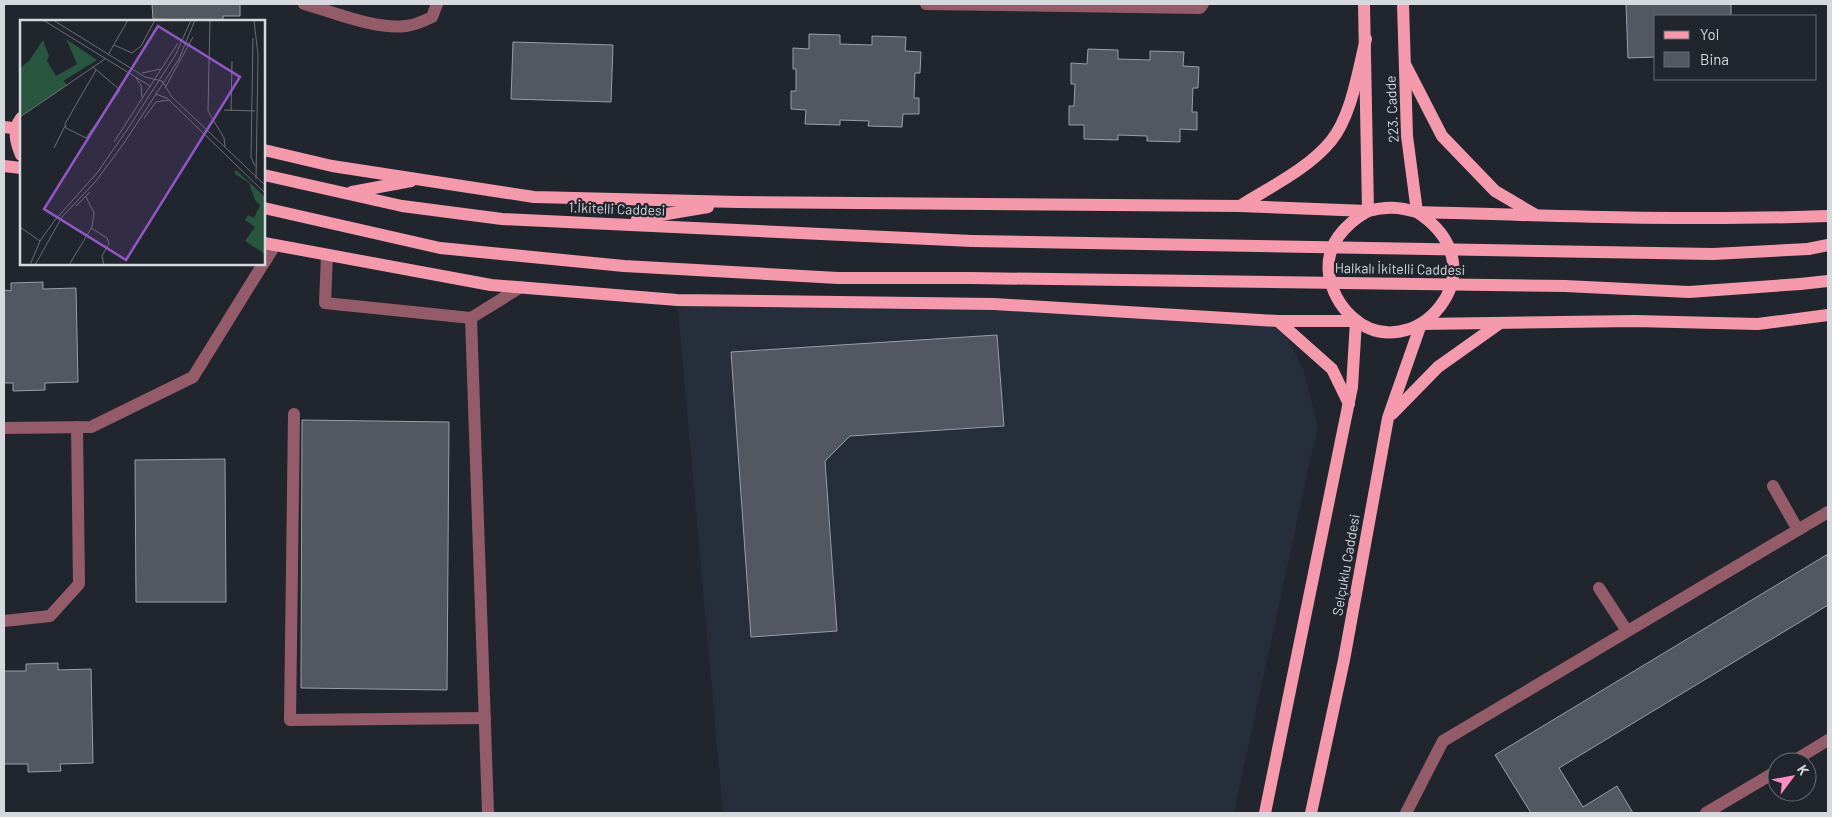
<svg xmlns="http://www.w3.org/2000/svg" width="1832" height="817" viewBox="0 0 1832 817" font-family="Barlow,sans-serif">
  <style>
    .built { fill: #262d3b }
    .building { fill: #525761; stroke: #999eaa }
    .lines { fill: none; stroke-linecap: round; stroke-linejoin: round }
    .minor { stroke: #935c68; stroke-width: 12 }
    .major { stroke: #f599ad; stroke-width: 12 }
    .major-bridge { stroke: #f599ad; stroke-width: 12 }
    .labels { text-anchor: middle; stroke-width: 4.5; stroke-linejoin: round; paint-order: stroke }
    .street-label { font-size: 14px; fill: #d5d9de; stroke: #21252e }
    .inset-road { fill: none; stroke: #696d74; stroke-width: 1 }
    .view { fill: #9257c7; fill-opacity: 0.15; stroke: #9257c7; stroke-width: 2.5 }
    .inset-edge { fill: none; stroke: #d5d9de; stroke-width: 2.5 }
  </style>
  <rect width="100%" height="100%" fill="#21252e"/>
  <polygon class="built" points="677,300 994,304 1278,321 1302,366 1318,425 1234,813 723,813"/>
  <g class="building">
    <polygon points="152,4 240,4 240,16 223,16 223,21 153,19"/>
    <polygon points="1626,4 1731,4 1731,16 1656,16 1656,57 1628,58"/>
    <polygon points="809,34 840,35 840,44 872,45 872,36 906,37 905,51 921,52 920,73 915,73 914,98 919,98 919,114 903,114 902,127 868,126 869,121 840,120 840,125 805,124 806,110 791,109 791,91 796,91 796,69 793,69 793,48 809,49"/>
    <polygon points="513,42 613,45 611,102 511,99"/>
    <polygon points="1088,49 1118,50 1118,59 1150,60 1150,51 1184,52 1183,66 1199,67 1198,88 1193,88 1192,112 1197,112 1197,130 1180,129 1180,142 1147,141 1147,136 1118,135 1118,140 1084,139 1084,125 1069,125 1069,106 1074,106 1075,84 1071,84 1071,63 1087,64"/>
    <polygon points="43,282 43,289 76,288 78,382 45,383 45,390 13,391 13,383 4,383 4,290 11,291 11,283"/>
    <polygon points="997,335 1004,426 850,436 825,461 837,631 751,637 731,352"/>
    <polygon points="302,420 449,422 447,690 301,688"/>
    <polygon points="225,459 226,602 136,602 135,460"/>
    <polygon points="1828,554 1828,605 1559,768 1583,807 1617,786 1633,813 1531,813 1495,755"/>
    <polygon points="58,663 58,670 91,669 93,763 60,764 61,771 28,772 28,764 4,764 4,671 26,671 26,664"/>
  </g>
  <g class="lines">
    <g class="minor">
      <path d="M304 4C334 12 375 30 406 26 415 25 424 21 432 17L437 4"/>
      <polyline points="926,4 1200,8 1203,4"/>
      <polyline points="327,255 325,303 471,318 521,287"/>
      <polyline points="264,263 275,245"/>
      <polyline points="471,318 488,813"/>
      <polyline points="294,414 290,720 485,718"/>
      <polyline points="4,428 91,427 193,377 263,264"/>
      <polyline points="1773,486 1798,530"/>
      <polyline points="1599,588 1627,631"/>
      <polyline points="4,621 50,616 79,584 77,427"/>
      <polyline points="1792,762 1828,740"/>
      <polyline points="1406,813 1443,741 1828,512"/>
      <polyline points="1706,813 1777,771"/>
    </g>
    <g class="major">
      <polyline points="1364,4 1368,211"/>
      <polyline points="1403,4 1407,136 1417,212"/>
      <polyline points="1406,66 1442,136 1495,191 1534,214"/>
      <path d="M21 118C12 130 16 143 21 155"/>
      <polyline points="4,127 21,129"/>
      <path d="M264 150 332 166 534 197 738 202 1240 206 1368 211C1386 206 1399 207 1417 212 1554 216 1691 221 1828 216"/>
      <polyline points="4,166 21,168"/>
      <polyline points="264,175 402,206 502,219 972,241"/>
      <polyline points="352,192 411,181"/>
      <path d="M1240 206C1270 187 1308 169 1331 141 1352 115 1358 70 1366 39"/>
      <polyline points="264,208 440,248 624,266 838,278 970,278"/>
      <path d="M1368 211C1345 224 1325 245 1329 274 1332 292 1339 305 1352 317 1411 371 1506 270 1417 212"/>
      <polyline points="637,219 708,207"/>
      <polyline points="264,243 491,285 677,300 994,304 1278,321 1332,369 1349,404"/>
      <polyline points="1808,249 1828,245"/>
      <polyline points="1800,284 1828,281"/>
      <polyline points="1278,321 1356,321"/>
      <polyline points="1421,324 1635,321 1758,324 1828,315"/>
      <polyline points="1392,414 1438,367 1500,323"/>
      <polyline points="1265,813 1352,387 1356,321"/>
      <polyline points="1311,813 1344,660 1388,418 1421,324"/>
    </g>
    <g class="major-bridge">
      <polyline points="972,241 1713,254 1808,249"/>
      <polyline points="970,278 1565,286 1689,292 1800,284"/>
    </g>
  </g>
  <g class="labels">
    <g class="street-label">
      <text transform="translate(1392 109) rotate(-93)" y="5">223. Cadde</text>
      <text transform="translate(617 209) rotate(2)" y="5">1.İkitelli Caddesi</text>
      <text transform="translate(1400 269) rotate(1)" y="5">Halkalı İkitelli Caddesi</text>
      <text transform="translate(1346 565) rotate(-80)" y="5">Selçuklu Caddesi</text>
    </g>
  </g>
  <g transform="translate(20 20)">
    <rect width="245" height="245" fill="#21252e"/>
    <path d="M46 19 77 40 43 61 48 65 0 97V48L9 41 23 20 29 36 27 41 36 56 57 44ZM216 150 245 177V234L225 221 235 207 225 200 228 195 234 198 240 185 235 180 229 163 214 153Z" fill="#28563e"/>
    <path class="inset-road" d="M23 0 130 66M33 0 125 57 142 61 152 77 245 165M190 0 188 91 204 118 205 127M234 0 238 35 236 159M233 18 231 137 235 146M94 25 112 33 121 26 135 0M88 35 108 0M73 47 100 70 66 118 46 108 45 104 76 50M122 53 141 49M116 58 121 65 122 77M145 68 173 17M135 74 147 78 245 173M204 90 235 91M211 91 212 41M0 97 85 39M124 98 136 82 149 80M94 122 158 23M34 128 45 106M56 186 70 172M0 207 20 221M71 208 87 218 89 223 82 236 84 245M10 245 20 221 35 200 77 153 109 107 156 34 171 0M15 245 42 197 76 161 104 123 159 39 175 0M49 245 72 207 74 193 66 177"/>
    <path class="view" d="M138 6 220 57 106 240 24 189Z"/>
    <rect width="245" height="245" class="inset-edge"/>
  </g>
  <rect width="1832" height="817" fill="none" stroke="#d5d9de" stroke-width="10"/>
  <rect x="1654" y="15" width="162" height="65" fill="#21252e" stroke="#696d74"/>
  <rect x="1664" y="31" width="25" height="8" fill="#f599ad" stroke="#696d74"/>
  <text x="1700" y="40" font-size="15" fill="#d5d9de">Yol</text>
  <rect x="1664" y="52" width="25" height="15" fill="#525761" stroke="#696d74"/>
  <text x="1700" y="65" font-size="15" fill="#d5d9de">Bina</text>
  <g transform="translate(1792 777) rotate(58)"><circle r="24" fill="#21252e" stroke="#696d74"/>
  <path d="M0-4L9 19L0 12L-9 19Z" fill="#fd8ebf"/>
  <text y="-8" font-size="14" font-weight="bold" text-anchor="middle" fill="#d5d9de">K</text>
  </g>
</svg>
